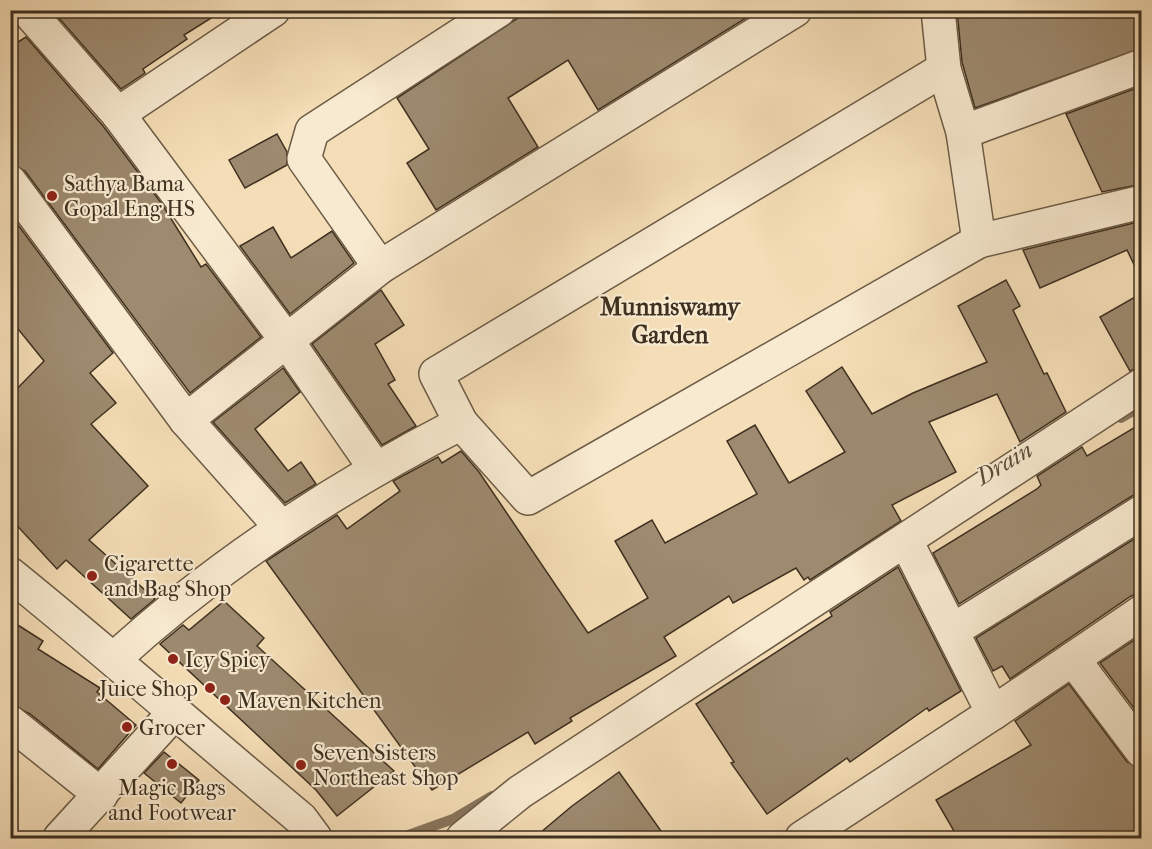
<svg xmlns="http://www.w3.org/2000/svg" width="1152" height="849" viewBox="0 0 1152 849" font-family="'IM FELL French Canon',serif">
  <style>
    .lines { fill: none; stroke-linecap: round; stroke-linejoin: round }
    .stream { stroke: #87755c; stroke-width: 10 }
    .building { fill: #9d8a6f; stroke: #3e3020; stroke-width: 1.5 }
    .minor-casing { stroke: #6c5c46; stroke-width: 36 }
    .minor { stroke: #f8ead0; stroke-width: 33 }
    .poi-dot { fill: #8f2418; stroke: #f8ead0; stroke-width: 2 }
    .labels { text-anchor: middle; stroke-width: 4.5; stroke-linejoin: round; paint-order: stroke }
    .poi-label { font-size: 22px; fill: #3e3020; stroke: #f8ead0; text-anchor: start }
    .neighbourhood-label { font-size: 24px; font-weight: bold; fill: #3e3020; stroke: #f8ead0 }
    .water-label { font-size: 24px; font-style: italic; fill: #5c4d39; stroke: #f8ead0 }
  </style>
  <rect width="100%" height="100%" fill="#f5deb7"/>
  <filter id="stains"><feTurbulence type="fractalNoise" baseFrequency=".00333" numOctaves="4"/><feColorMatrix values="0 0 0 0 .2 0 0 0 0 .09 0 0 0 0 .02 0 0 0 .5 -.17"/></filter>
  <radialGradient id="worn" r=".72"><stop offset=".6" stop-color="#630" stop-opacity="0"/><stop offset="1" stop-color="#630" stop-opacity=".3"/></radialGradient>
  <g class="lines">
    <g class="stream">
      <polyline points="1121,418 1142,406"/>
      <polyline points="400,838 453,819 492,796"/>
    </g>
  </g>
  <g class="building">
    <polygon points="69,10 224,10 184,35 187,39 143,69 145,73 121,89 58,17"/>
    <polygon points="530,10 759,10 598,110 568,60 508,98 538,147 436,210 407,163 429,149 397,98"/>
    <polygon points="957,10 1142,10 1142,48 975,108 962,62"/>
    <polygon points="26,37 103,126 162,204 201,267 206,264 261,337 190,393 25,171 10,164 10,47"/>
    <polygon points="1142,86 1142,184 1102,192 1066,114"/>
    <polygon points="277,134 287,152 287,165 245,188 229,160"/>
    <polygon points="10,214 113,353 90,373 116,403 91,424 148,486 89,540 155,599 131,619 66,560 57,569 10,518 10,396 44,361 10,319"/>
    <polygon points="1142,221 1142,281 1127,250 1040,288 1023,250"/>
    <polygon points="273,227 291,258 332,231 354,263 290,314 240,246"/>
    <polygon points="1006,280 1020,306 1013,310 1044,374 1047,373 1066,412 1020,442 997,394 929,422 956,472 892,505 901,521 810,580 808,577 804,580 796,568 733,603 729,596 664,637 676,656 570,718 572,721 535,744 528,732 432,790 266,561 337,515 347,529 400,491 393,481 438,457 442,463 461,451 479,472 588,633 648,598 615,541 652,520 665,543 757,494 727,441 755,425 789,483 845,452 806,391 842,367 872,414 913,393 987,362 958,306"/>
    <polygon points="381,290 404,325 375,344 395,380 388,384 416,426 382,445 312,344"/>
    <polygon points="1142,293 1142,366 1130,371 1100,317"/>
    <polygon points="283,368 300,392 255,429 288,471 301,462 316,484 285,503 213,422"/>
    <polygon points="1142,423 1142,493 1132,496 959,604 933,553 1037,489 1041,485 1037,476 1082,447 1087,456"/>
    <polygon points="1142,534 1142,593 1131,596 1010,679 1002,666 993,671 976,638"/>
    <polygon points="898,567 961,691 929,711 927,708 850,762 847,758 767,814 731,763 734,762 696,704 832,616 830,612"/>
    <polygon points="224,601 264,638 257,646 394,771 337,816 316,790 160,644 183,625 189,630"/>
    <polygon points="10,620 43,641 38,649 100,688 97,692 136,725 98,769 30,714 10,704"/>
    <polygon points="1142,635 1142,719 1100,663"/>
    <polygon points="1069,684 1127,762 1142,769 1142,838 958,838 936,800 1031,745 1015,721"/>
    <polygon points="164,752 199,780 181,803 144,773"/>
    <polygon points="619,772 666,838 534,838 572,806"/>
  </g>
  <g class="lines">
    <defs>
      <g id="minor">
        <polyline points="27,10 118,114 287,341 375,468"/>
        <polyline points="938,10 944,69 963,132 979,241"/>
        <polyline points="118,114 273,10"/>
        <polyline points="963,132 1142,66"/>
        <polyline points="10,182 186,420 281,527"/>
        <polyline points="380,267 304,159 312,131 499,10"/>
        <polyline points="186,420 380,267 795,10"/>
        <polyline points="461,423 436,374 944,69"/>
        <path d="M10 574C109 654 204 738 301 819L315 838"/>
        <polyline points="952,631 1142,512"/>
        <path d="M114 659C219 563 335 488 461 423L528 498 979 241 1142 202"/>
        <polyline points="1073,659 1142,751"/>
        <polyline points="993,713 1142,612"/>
        <polyline points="10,722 101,795"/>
        <polyline points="60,838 174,713"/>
        <polyline points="463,838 520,792 1142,385"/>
        <polyline points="802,838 993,713 906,541"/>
      </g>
    </defs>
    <use href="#minor" class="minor-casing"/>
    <use href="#minor" class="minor"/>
  </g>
  <g class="poi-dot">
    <circle cx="52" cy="196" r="6"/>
    <circle cx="92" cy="576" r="6"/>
    <circle cx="173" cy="659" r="6"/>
    <circle cx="210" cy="688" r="6"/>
    <circle cx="225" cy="700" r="6"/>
    <circle cx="127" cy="727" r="6"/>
    <circle cx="172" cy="764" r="6"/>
    <circle cx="301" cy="765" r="6"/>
  </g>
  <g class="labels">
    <g class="poi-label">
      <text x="64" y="191">Sathya Bama<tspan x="64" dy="25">Gopal Eng HS</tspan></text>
      <text x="104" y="571">Cigarette<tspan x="104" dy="25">and Bag Shop</tspan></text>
      <text x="185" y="667">Icy Spicy</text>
      <text x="198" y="696" text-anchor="end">Juice Shop</text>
      <text x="237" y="708">Maven Kitchen</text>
      <text x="139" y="735">Grocer</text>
      <text x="313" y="760">Seven Sisters<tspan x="313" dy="25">Northeast Shop</tspan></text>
      <text x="172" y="795" text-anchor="middle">Magic Bags<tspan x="172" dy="25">and Footwear</tspan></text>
    </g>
    <g class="neighbourhood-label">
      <text x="670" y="315">Munniswamy<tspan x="670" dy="28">Garden</tspan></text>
    </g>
    <g class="water-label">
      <text transform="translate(1004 463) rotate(-31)" y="8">Drain</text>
    </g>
  </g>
  <rect width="1152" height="849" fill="none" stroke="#f5deb7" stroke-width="36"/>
  <rect x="12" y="12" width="1128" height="825" fill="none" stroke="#3e3020" stroke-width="3"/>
  <rect x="18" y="18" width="1116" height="813" fill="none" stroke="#3e3020" stroke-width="1.5"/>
  <rect width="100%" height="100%" filter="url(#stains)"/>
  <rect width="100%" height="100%" fill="url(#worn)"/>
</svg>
